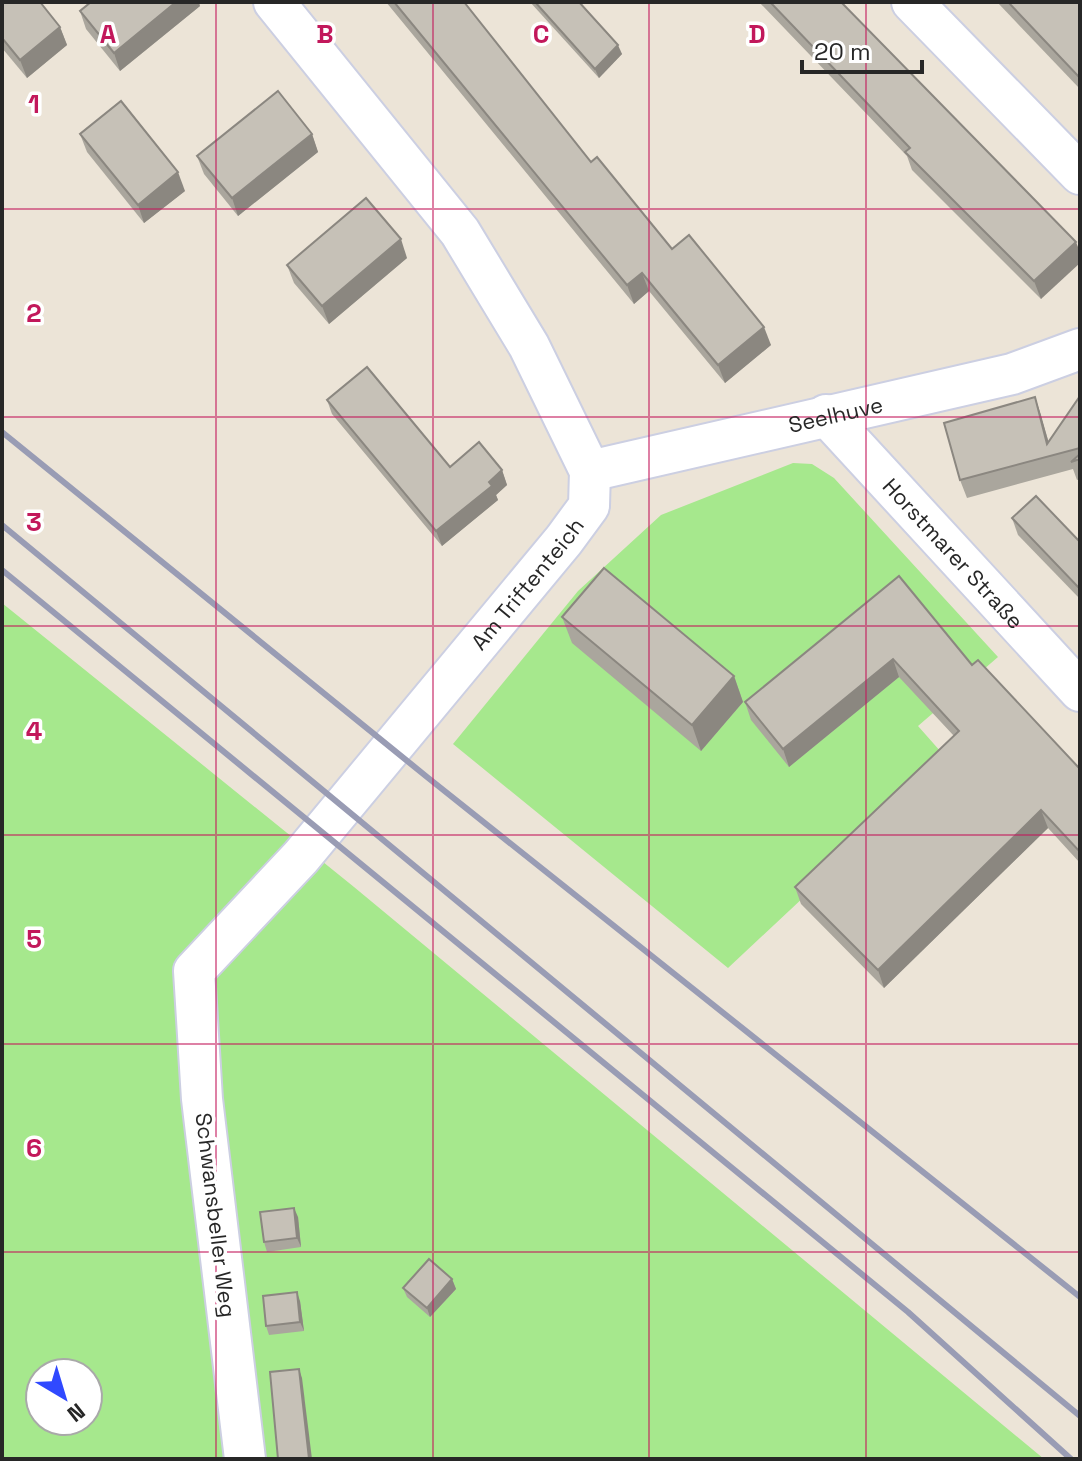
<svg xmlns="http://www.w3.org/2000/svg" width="1082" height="1461" viewBox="0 0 1082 1461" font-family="'Space Grotesk',sans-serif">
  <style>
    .green { fill: #a6e88d; fill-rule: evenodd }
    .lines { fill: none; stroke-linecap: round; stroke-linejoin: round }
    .minor-casing { stroke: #cccfe2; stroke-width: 44 }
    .minor { stroke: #fff; stroke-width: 40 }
    .rail { stroke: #999cb4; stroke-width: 6 }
    .wall { fill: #aaa69d }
    .shaded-wall { fill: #8b8780 }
    .building { fill: #c6c1b7; stroke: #8b8780; stroke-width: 2 }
    .grid { fill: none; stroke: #c2185b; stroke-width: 2; stroke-opacity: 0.55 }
    .labels { text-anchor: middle; stroke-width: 7; stroke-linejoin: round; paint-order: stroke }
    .street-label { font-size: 22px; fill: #272727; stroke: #fff }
    .grid-label { font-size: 26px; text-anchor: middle; font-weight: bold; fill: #c2185b; stroke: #fff; stroke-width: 7; stroke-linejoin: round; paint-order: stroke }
  </style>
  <rect width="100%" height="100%" fill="#ece4d7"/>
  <g class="green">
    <polygon points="793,463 812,464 834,478 998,657 918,726 949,761 728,968 453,744 578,591 661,515"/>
    <path d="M2 603 354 887 1044 1459H2ZM40 1373H88V1421H40Z"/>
  </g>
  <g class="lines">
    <defs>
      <g id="minor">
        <polyline points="912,2 1080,174"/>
        <path id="s1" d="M826 415 1080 691"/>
        <path id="s2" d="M590 471 1012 374 1080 349"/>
        <path id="s3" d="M245 1459 202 1099 194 971 301 857 564 540 589 506 590 471 529 346 460 232 274 2"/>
      </g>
    </defs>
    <use href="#minor" class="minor-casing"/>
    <use href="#minor" class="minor"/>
    <g class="rail">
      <polyline points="2,432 427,777 1080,1297"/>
      <polyline points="2,525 1080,1416"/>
      <polyline points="2,570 908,1312 1071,1459"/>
    </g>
  </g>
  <g class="wall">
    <polygon points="2,2 60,27 67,45 27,78 2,48"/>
    <polygon points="386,2 464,2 591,162 672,249 771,345 725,383 649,291 634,304"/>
    <polygon points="530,2 580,2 622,54 599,78"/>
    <polygon points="759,2 841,2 1076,242 1041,299 912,170 907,156"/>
    <polygon points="997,2 1078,2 1080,4 1080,89"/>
    <polygon points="200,6 120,71 86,29 80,11"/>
    <polygon points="80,134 185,191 144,223 87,152"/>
    <polygon points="312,134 318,152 238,216 204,174 197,156"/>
    <polygon points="407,258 329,324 294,283 287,265"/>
    <polygon points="1080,396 1080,479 1077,480 1073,469 967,498 960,480 1035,397 1049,443"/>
    <polygon points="327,400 450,467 502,470 507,485 496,495 498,500 442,546 332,414"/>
    <polygon points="1012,518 1080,542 1080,599 1018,535"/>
    <polygon points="899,576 972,665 1080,769 1080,863 1048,828 884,988 801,904 795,887 954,736 899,677 789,767 751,720 745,702"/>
    <polygon points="562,617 734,676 743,702 701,751 572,643"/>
    <polygon points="298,1217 301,1247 267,1252 264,1242"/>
    <polygon points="452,1279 456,1289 430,1317 407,1297 403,1288"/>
    <polygon points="300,1301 304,1331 269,1335 266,1326"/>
  </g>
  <g class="shaded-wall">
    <polygon points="176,2 199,2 200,6 120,71 114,53"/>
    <polygon points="60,27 67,45 27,78 20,60"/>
    <polygon points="618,45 622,54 599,78 595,69"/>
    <polygon points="312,134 318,152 238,216 232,198"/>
    <polygon points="178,172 185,191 144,223 138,205"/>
    <polygon points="401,239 407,258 329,324 322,306"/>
    <polygon points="1076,242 1080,252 1080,263 1041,299 1034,281"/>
    <polygon points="642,273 649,291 634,304 627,285"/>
    <polygon points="764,327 771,345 725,383 718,365"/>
    <polygon points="1035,397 1041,415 1052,455 1047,444"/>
    <polygon points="502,470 507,485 496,495 498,500 442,546 436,531"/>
    <polygon points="893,659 899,677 789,767 783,749"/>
    <polygon points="734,676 743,702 701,751 692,725"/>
    <polygon points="1041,810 1048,828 884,988 878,970"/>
    <polygon points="294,1208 298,1217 301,1247 297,1238"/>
    <polygon points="452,1279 456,1289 430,1317 427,1308"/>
    <polygon points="297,1292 300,1301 304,1331 300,1322"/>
    <polygon points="299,1369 302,1378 312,1459 309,1459"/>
  </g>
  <g class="building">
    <polygon points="2,2 40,2 60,27 20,60 2,38"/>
    <polygon points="91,2 176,2 114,53 80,11"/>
    <polygon points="394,2 464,2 591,162 597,157 672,249 689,235 764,327 718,365 642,273 627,285"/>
    <polygon points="535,2 579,2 618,45 595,69"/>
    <polygon points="770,2 841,2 1076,242 1034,281 905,152 910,148"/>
    <polygon points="1008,2 1078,2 1080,4 1080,78"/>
    <polygon points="278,91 312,134 232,198 197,156"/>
    <polygon points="121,101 178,172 138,205 80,134"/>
    <polygon points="366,198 401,239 322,306 287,265"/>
    <polygon points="367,367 450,467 479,442 502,470 489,482 492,486 436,531 327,400"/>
    <polygon points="1080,396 1080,448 960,480 944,423 1035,397 1047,444"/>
    <polygon points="1080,454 1080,459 1071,462"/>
    <polygon points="1036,496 1080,542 1080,589 1012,518"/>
    <polygon points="604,568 734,676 692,725 562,617"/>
    <polygon points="899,576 972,665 978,660 1080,769 1080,852 1041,810 878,970 795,887 959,731 893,659 783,749 745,702"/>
    <polygon points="294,1208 297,1238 264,1242 260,1212"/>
    <polygon points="429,1259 452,1279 427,1308 403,1288"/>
    <polygon points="297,1292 300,1322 266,1326 263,1296"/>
    <polygon points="299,1369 309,1459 278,1459 270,1372"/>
  </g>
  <path class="grid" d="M216 2V1459M433 2V1459M649 2V1459M866 2V1459M2 209H1080M2 417H1080M2 626H1080M2 835H1080M2 1044H1080M2 1252H1080"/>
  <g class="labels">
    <g class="street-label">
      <text dy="8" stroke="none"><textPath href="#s2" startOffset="252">Seelhuve</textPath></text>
      <text dy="8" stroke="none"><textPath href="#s1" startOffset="188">Horstmarer Straße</textPath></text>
      <text dy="8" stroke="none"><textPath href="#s3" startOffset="1002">Am Triftenteich</textPath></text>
      <text transform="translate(216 1215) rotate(83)" y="8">Schwansbeller Weg</text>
    </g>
  </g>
  <g class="grid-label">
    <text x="108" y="43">A</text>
    <text x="325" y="43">B</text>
    <text x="541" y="43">C</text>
    <text x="757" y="43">D</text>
    <text x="34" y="113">1</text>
    <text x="34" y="322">2</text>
    <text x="34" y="531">3</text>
    <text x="34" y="740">4</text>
    <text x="34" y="948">5</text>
    <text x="34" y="1157">6</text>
  </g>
  <rect width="1082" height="1461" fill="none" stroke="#272727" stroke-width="8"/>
  <g transform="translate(64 1397) rotate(142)"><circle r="38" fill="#ffffff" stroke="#a9a9a9" stroke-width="2"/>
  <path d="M0-6L14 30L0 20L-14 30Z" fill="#3049ff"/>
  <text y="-12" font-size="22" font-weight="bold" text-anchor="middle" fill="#272727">N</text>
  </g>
  <path d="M802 60v12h120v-12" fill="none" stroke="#272727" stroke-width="4"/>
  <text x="814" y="60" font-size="24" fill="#272727" stroke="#ffffff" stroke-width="6" paint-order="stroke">20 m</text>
</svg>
